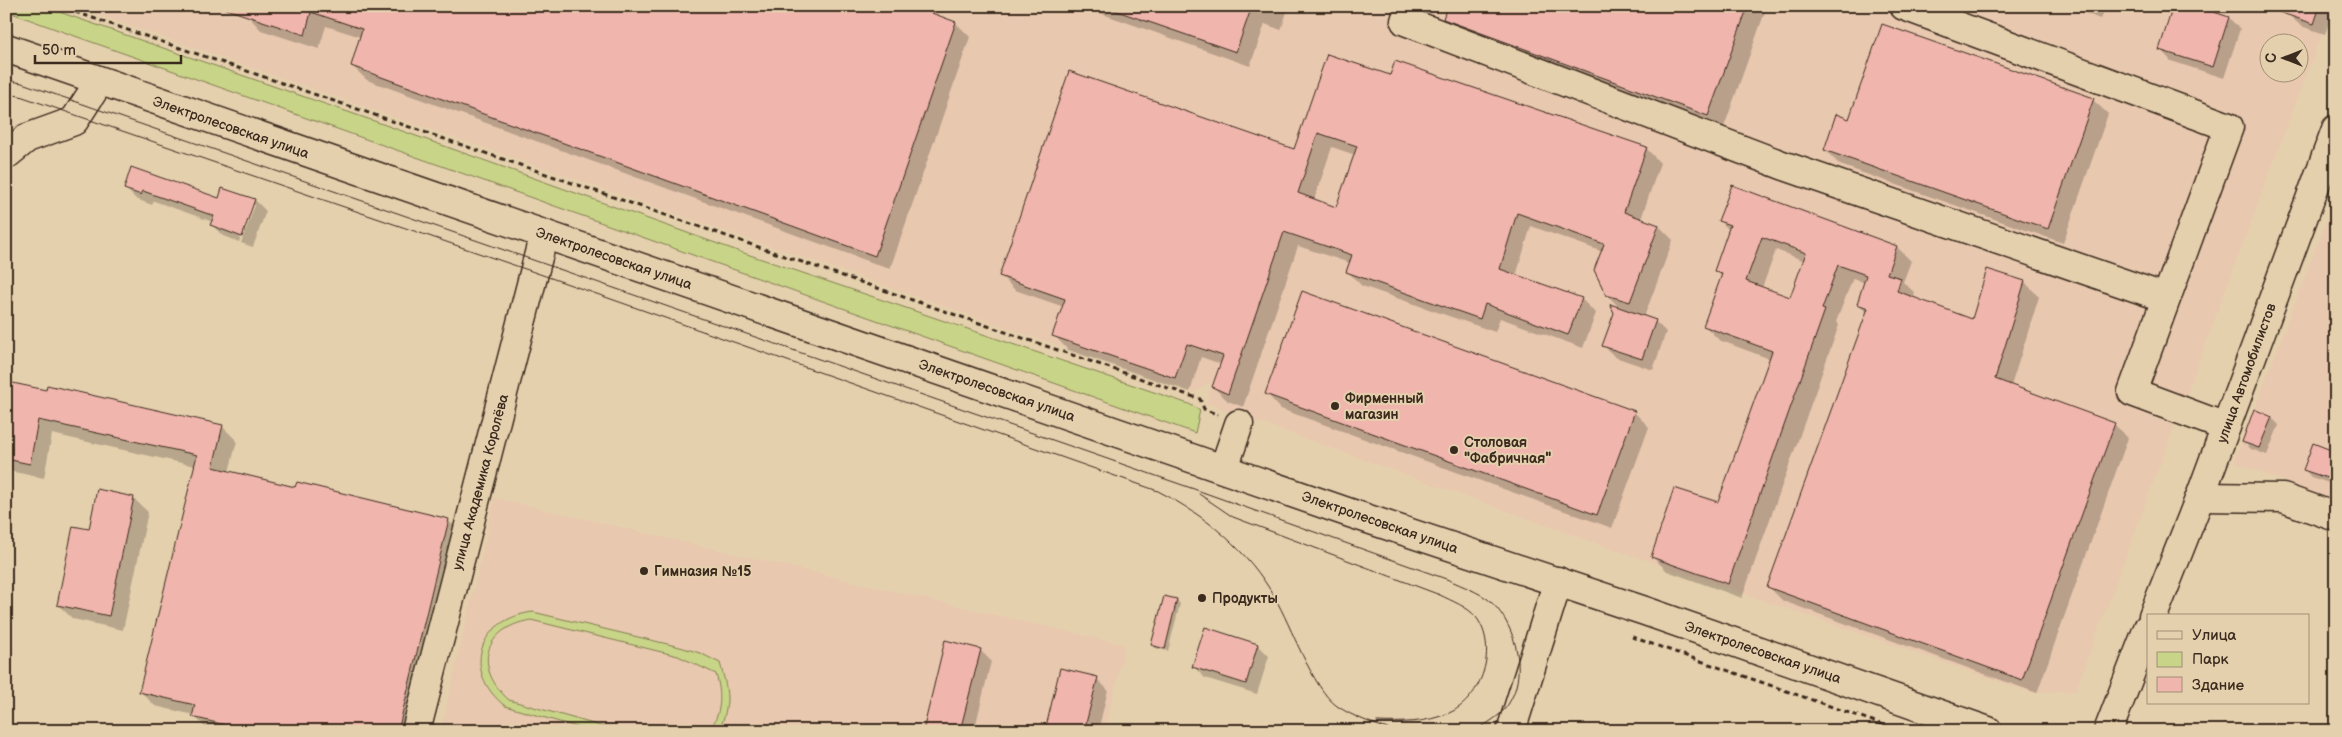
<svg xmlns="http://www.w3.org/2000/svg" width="2342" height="737" viewBox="0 0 2342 737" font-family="'Balsamiq Sans',sans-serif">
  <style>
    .built { fill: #e8c8ae; fill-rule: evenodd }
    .green { fill: #c8d487; stroke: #827f52 }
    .shadow { fill: #0003; fill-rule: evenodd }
    .building { fill: #f0b5ad; stroke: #3b2a1e; fill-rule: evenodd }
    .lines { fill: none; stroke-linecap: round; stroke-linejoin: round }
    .minor-casing { stroke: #3b2a1e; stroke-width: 31 }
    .major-casing { stroke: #3b2a1e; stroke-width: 31 }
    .path { stroke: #3b2a1e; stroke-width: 3; stroke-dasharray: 5 4; stroke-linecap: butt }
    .minor { stroke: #e5d0ae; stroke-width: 28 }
    .major { stroke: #e5d0ae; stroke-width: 28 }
    .tram { stroke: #3b2a1e; stroke-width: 1 }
    .poi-dot { fill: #3b2a1e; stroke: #e5d0ae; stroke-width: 2 }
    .labels { text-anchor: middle; stroke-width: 4; stroke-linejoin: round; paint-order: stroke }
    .street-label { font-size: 14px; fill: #3b2a1e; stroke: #e5d0ae }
    .poi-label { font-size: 14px; font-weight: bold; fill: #3b2a1e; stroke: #e5d0ae; text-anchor: start }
  </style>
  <rect width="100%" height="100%" fill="#e5d0ae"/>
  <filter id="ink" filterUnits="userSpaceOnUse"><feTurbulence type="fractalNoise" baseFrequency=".02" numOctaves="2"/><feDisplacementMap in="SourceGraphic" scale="10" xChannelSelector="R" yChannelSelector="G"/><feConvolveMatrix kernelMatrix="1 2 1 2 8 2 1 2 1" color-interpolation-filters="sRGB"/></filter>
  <g filter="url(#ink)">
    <g class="built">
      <path d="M72 6H2332L2075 691 2030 692 1596 543 1206 403 1213 381 1194 392ZM2270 42H2300V72H2270Z"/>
      <polygon points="2336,196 2336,503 2234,462"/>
      <polygon points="495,498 1125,645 1105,731 441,731"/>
    </g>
    <g class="green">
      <polygon points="6,6 42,6 377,122 735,250 1189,404 1200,410 1195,433 72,35 6,11"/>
      <path d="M533 612 680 647 700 653 720 663C728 692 731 702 719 731H709C722 713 722 694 716 674L678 656 531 620C483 628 473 668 509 700L618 731H590L505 706C461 671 478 619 533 612Z"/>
    </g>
    <g class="shadow">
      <polygon points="250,6 956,23 970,37 890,269 367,80 352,66 361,37 326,26 319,49 261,30 247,15"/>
      <polygon points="1080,6 1289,6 1281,30 1265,24 1250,66"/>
      <polygon points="1449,6 1767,6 1723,130 1459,33 1444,18"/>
      <polygon points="2068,6 2105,6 2100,19"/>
      <polygon points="2192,6 2229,18 2240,29 2224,78 2171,61 2160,49"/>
      <polygon points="2293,6 2335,6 2325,34 2301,26 2289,15"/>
      <path d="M1391 76 1646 148 1660 163 1641 219 1659 226 1673 240 1644 317 1655 321 1666 332 1653 370 1615 357 1603 345 1621 309 1607 295 1603 252 1531 226 1516 276 1581 299 1596 313 1583 348 1500 318 1495 332 1362 286 1348 272 1350 263 1298 246 1243 407 1228 401 1213 387 1221 364 1201 357 1190 392 1068 350 1054 335 1064 307 1015 290 1001 276 1295 150ZM1332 147 1355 155 1337 209 1314 200Z"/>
      <polygon points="2093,100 2108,114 2063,243 1840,165 1825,150 1850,121"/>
      <path d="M1732 187 1897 247 1911 261 1903 282 1915 293 1913 299 1973 321 1988 271 2025 282 2039 297 2011 386 2114 424 2128 438 2037 693 1783 601 1769 587 1867 313 1859 304 1865 283 1853 278 1836 322 1839 325 1742 598 1667 571 1653 557 1719 503 1770 359 1719 340 1705 326 1722 277 1715 270 1729 230 1720 221ZM1776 250 1805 261 1791 299 1762 288Z"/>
      <polygon points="125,188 219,200 223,189 255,200 266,211 253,247 241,243 255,205 252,205 239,242 223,236 212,225 213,222 154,201 152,205 136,199"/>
      <polygon points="9,384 222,426 237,441 229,472 448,520 463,535 416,731 208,731 194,715 155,706 141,692 195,466 52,434 44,478 9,471 6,468 6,398"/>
      <polygon points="1267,394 1634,412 1649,427 1612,528 1281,409"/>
      <polygon points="2254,411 2272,418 2279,425 2267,455 2251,449 2243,441"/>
      <polygon points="2336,453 2335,485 2311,477 2304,469"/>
      <polygon points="133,498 148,512 123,630 73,619 58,605 90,530"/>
      <polygon points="1165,597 1177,600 1180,604 1168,651 1155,648 1152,644"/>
      <polygon points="1258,645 1269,656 1257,694 1205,678 1194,667"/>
      <polygon points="980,650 991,661 975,728 986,731 924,731"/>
      <polygon points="1097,679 1108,690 1098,731 1046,731"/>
    </g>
    <g class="building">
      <polygon points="227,6 913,6 956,22 875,256 351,66 362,29 311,12 305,35 226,9"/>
      <polygon points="1111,6 1252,6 1236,52 1111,9"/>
      <polygon points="1447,6 1748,6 1708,116 1443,19"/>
      <polygon points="2173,6 2196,6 2229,17 2213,67 2159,50"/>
      <polygon points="2271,6 2320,6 2314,24 2270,9"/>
      <polygon points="1882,24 2094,98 2048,229 1824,150 1836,114 1849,119"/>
      <path d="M1327 54 1390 75 1395 61 1647 147 1624 212 1659 225 1630 302 1606 295 1594 270 1604 244 1517 213 1500 269 1582 298 1568 335 1485 304 1480 319 1346 272 1352 255 1284 232 1228 394 1212 387 1223 356 1187 344 1175 378 1052 336 1065 299 999 276 1069 71 1294 149ZM1318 133 1357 146 1336 207 1298 193Z"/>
      <polygon points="131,167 219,198 222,188 255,199 242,237 210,225 214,216 143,191 141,195 124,189"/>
      <path d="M1732 185 1897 246 1887 274 1901 278 1897 291 1972 319 1987 269 2025 281 1995 379 2115 423 2022 680 1767 587 1868 308 1857 304 1866 275 1838 265 1822 309 1825 310 1728 584 1651 557 1674 488 1718 502 1772 351 1703 326 1722 274 1714 271 1730 225 1718 221ZM1762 237 1806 253 1790 297 1746 281Z"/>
      <polygon points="1302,291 1635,411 1597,515 1265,394"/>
      <polygon points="1610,304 1656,320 1642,359 1602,346 1614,313"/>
      <polygon points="8,382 46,390 47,385 223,425 213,467 295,487 297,482 449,519 398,731 233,731 234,727 192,717 195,705 139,692 197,455 38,420 30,464 6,459"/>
      <polygon points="2254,409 2272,417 2259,448 2242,442"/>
      <polygon points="2313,443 2336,452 2336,457 2327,478 2303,470"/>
      <polygon points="97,489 134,497 109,616 57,605 73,526 89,529"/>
      <polygon points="1164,596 1177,599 1165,649 1151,645"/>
      <polygon points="1205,627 1258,644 1246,684 1192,667"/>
      <polygon points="945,640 981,649 960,731 923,731"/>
      <polygon points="1060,668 1098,677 1084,731 1045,731"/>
    </g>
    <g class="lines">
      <defs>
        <g id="minor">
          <polyline points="1410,6 1405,21 1782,165 2166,298"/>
          <polyline points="1904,6 2229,127 2132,392 2226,427"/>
          <polyline points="6,155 27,138 74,121 99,82"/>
          <polyline points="1224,468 1239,424"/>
          <polyline points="2200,497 2283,498 2336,517"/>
          <polyline points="2153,616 2200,497 2336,129"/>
          <polyline points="416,731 544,234"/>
          <polyline points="1511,731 1558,581"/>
          <polyline points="2108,731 2148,628"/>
        </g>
        <polyline id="major" points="6,48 1350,513 1645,611 1988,731"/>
      </defs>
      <use href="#minor" class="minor-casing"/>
      <use href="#major" class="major-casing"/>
      <g class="path">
        <polyline points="58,6 1200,399 1204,409 1218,415"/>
        <polyline points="1632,637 1901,731"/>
        <polyline points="1361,731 1361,728 1365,731"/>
      </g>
      <use href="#minor" class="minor"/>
      <use href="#major" class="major"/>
      <g class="tram">
        <path d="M6 80 22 83 1194 489 1449 580C1462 586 1479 592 1490 601 1519 627 1531 685 1500 714 1492 721 1483 726 1474 731"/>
        <path d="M6 94 20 96 534 272 1158 491C1206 516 1248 550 1275 598 1291 625 1312 688 1337 706 1353 717 1374 724 1393 731"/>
        <path d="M1199 494 1233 517 1440 595C1452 601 1468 607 1476 617 1499 647 1482 699 1449 713 1426 723 1402 723 1377 722"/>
      </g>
    </g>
  </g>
  <g class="poi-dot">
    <circle cx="1335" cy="406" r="5"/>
    <circle cx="1454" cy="450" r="5"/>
    <circle cx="644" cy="571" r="5"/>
    <circle cx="1202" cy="598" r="5"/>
  </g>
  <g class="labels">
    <g class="street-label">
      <text transform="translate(231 127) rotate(19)" y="5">Электролесовская улица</text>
      <text transform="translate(614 258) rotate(19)" y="5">Электролесовская улица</text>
      <text transform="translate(2246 373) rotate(-70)" y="5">улица Автомобилистов</text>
      <text transform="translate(997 390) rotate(19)" y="5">Электролесовская улица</text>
      <text transform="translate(480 482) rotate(-75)" y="5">улица Академика Королёва</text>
      <text transform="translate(1380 522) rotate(19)" y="5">Электролесовская улица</text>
      <text transform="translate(1763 652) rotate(19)" y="5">Электролесовская улица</text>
    </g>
    <g class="poi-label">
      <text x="1345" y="403">Фирменный<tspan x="1345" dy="16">магазин</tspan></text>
      <text x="1464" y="447">Столовая<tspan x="1464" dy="16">"Фабричная"</tspan></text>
      <text x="654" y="576">Гимназия №15</text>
      <text x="1212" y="603">Продукты</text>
    </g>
  </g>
  <rect width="2342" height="737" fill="none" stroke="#e5d0ae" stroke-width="25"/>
  <rect x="12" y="12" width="2317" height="712" fill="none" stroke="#3b2a1e" stroke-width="2" filter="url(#ink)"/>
  <rect x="2147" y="614" width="162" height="90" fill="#e5d0ae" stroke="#a18e74"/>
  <rect x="2157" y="631" width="25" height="8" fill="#e5d0ae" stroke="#a18e74"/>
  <text x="2192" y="640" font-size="15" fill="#3b2a1e">Улица</text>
  <rect x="2157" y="652" width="25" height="15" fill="#c8d487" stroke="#a18e74"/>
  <text x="2192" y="664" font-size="15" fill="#3b2a1e">Парк</text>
  <rect x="2157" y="677" width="25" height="15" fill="#f0b5ad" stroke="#a18e74"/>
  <text x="2192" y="690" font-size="15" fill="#3b2a1e">Здание</text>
  <g transform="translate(2284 58) rotate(270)"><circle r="24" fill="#e5d0ae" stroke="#a18e74"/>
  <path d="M0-4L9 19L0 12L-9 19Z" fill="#3b2a1e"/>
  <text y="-8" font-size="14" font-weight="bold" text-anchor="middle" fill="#3b2a1e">С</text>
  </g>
  <path d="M35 55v8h146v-8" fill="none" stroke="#3b2a1e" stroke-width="2.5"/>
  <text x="42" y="55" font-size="15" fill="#3b2a1e" stroke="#e5d0ae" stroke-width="4" paint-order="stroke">50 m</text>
</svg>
